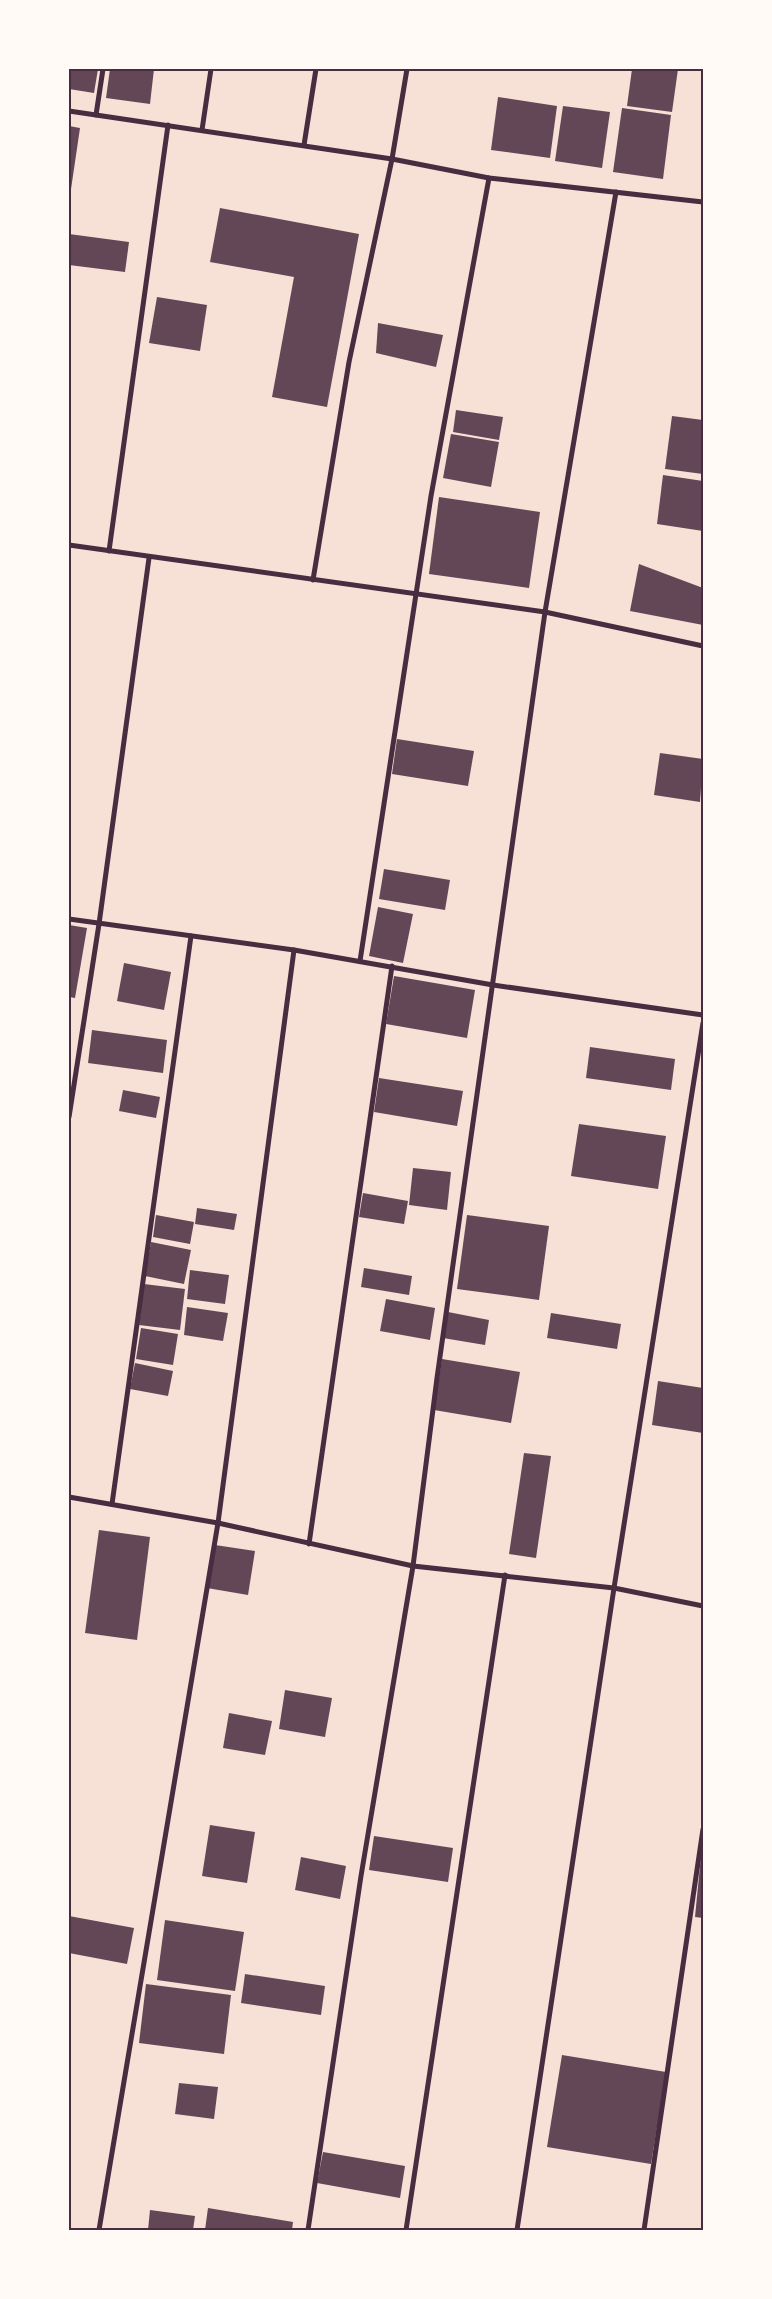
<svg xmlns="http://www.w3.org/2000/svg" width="772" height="2299" viewBox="0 0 772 2299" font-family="'Roboto Serif',serif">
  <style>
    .building { fill: #644757 }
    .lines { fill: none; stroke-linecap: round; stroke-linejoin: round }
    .minor { stroke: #4a2c40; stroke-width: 5 }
    .neatline { fill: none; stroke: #4a2c40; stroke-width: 2 }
  </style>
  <rect width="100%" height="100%" fill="#f7e1d7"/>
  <g class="building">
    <polygon points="69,69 98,69 94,93 69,89"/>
    <polygon points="110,69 154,69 150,104 106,98"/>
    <polygon points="632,69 678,69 672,112 627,106"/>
    <polygon points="498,97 557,106 550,158 491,150"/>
    <polygon points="563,106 610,112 602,168 555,161"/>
    <polygon points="622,108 671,115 663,179 613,172"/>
    <polygon points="69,126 80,128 70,196 69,196"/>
    <polygon points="220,208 359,234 327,407 272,397 294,277 210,262"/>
    <polygon points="69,234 129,242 125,272 69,265"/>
    <polygon points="157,297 207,305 200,351 149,343"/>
    <polygon points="378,323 443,335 436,367 376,353"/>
    <polygon points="456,410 503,417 499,440 453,432"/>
    <polygon points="672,416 703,420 703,474 665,469"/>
    <polygon points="451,434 499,442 491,487 443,478"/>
    <polygon points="663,475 703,481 703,531 657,524"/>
    <polygon points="439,497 540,512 529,588 429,574"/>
    <polygon points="639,564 703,588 703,625 630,611"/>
    <polygon points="397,739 474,751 468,786 392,774"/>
    <polygon points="660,753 703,759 700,802 654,795"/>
    <polygon points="384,869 450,880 445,910 379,899"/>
    <polygon points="378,907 413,914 403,963 369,956"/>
    <polygon points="69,925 87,928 75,998 69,997"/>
    <polygon points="124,963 171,972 164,1010 117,1001"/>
    <polygon points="394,976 475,990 467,1038 386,1024"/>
    <polygon points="92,1030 167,1040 163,1073 88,1063"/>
    <polygon points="590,1047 675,1059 671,1090 586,1078"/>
    <polygon points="379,1078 463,1091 457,1126 374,1112"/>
    <polygon points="123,1090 160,1097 156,1118 119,1111"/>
    <polygon points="579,1124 666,1136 658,1189 571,1176"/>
    <polygon points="413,1168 451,1172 447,1210 409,1205"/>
    <polygon points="363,1193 408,1201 404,1224 359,1217"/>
    <polygon points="197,1208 237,1214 234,1230 195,1224"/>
    <polygon points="156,1215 194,1222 190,1244 153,1237"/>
    <polygon points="467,1215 549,1226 539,1300 457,1289"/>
    <polygon points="151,1242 191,1250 184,1284 145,1276"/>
    <polygon points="364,1268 412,1276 409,1295 361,1287"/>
    <polygon points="190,1270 229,1275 225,1304 187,1299"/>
    <polygon points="144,1284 185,1289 180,1330 139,1325"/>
    <polygon points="386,1299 435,1308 430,1340 380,1331"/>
    <polygon points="187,1307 228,1313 223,1341 184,1335"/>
    <polygon points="448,1312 489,1320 485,1345 443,1338"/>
    <polygon points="551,1313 621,1324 617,1349 547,1338"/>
    <polygon points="141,1328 178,1334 173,1365 136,1359"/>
    <polygon points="442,1359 520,1372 511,1423 434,1410"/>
    <polygon points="135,1363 173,1371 168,1396 130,1389"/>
    <polygon points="658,1381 703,1388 703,1433 652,1425"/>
    <polygon points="524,1453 551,1456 536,1558 509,1554"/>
    <polygon points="99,1530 150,1537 137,1640 85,1633"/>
    <polygon points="215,1545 255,1551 248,1595 207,1588"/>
    <polygon points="285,1690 332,1698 325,1737 279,1729"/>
    <polygon points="229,1713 272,1721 265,1755 223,1748"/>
    <polygon points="210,1825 255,1832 247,1883 202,1876"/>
    <polygon points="374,1836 453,1848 448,1882 369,1870"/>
    <polygon points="701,1856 703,1856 703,1918 695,1917"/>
    <polygon points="301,1857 346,1866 340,1899 295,1890"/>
    <polygon points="69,1916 134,1928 127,1964 69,1953"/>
    <polygon points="165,1920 244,1932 235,1991 157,1980"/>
    <polygon points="245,1974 325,1986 321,2015 241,2003"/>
    <polygon points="146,1984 231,1995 224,2054 139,2043"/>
    <polygon points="562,2055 666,2072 651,2164 547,2147"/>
    <polygon points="179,2083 218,2087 214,2119 175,2114"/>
    <polygon points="323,2152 405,2166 400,2198 317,2183"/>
    <polygon points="208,2208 293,2222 292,2230 205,2230"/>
    <polygon points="150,2210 195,2216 193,2230 148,2230"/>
  </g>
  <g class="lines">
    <g class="minor">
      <polyline points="69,111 392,159 489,178 703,202"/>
      <polyline points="96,115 103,69"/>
      <polyline points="202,130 211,69"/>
      <polyline points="304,145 316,69"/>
      <polyline points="69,545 545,612 703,646"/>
      <polyline points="109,551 168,125"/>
      <polyline points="313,580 349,362 392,159 407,69"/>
      <polyline points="69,919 294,950 493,985 703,1015"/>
      <polyline points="360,961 431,496 489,178"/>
      <polyline points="69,1117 99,924 149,558"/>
      <polyline points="69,1497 218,1523 413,1566 614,1588 703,1606"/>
      <polyline points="112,1504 191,936"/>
      <polyline points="309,1544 392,966"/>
      <polyline points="99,2230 218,1523 294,950"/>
      <polyline points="308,2230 361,1876 413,1566 437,1378 545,612 616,192"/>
      <polyline points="406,2230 505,1575"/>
      <polyline points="517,2230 614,1588 703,1023"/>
      <polyline points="644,2230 703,1829"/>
    </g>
  </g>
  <rect width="772" height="2299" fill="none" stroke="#fffaf5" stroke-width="140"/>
  <rect x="70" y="70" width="632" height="2159" class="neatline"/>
</svg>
